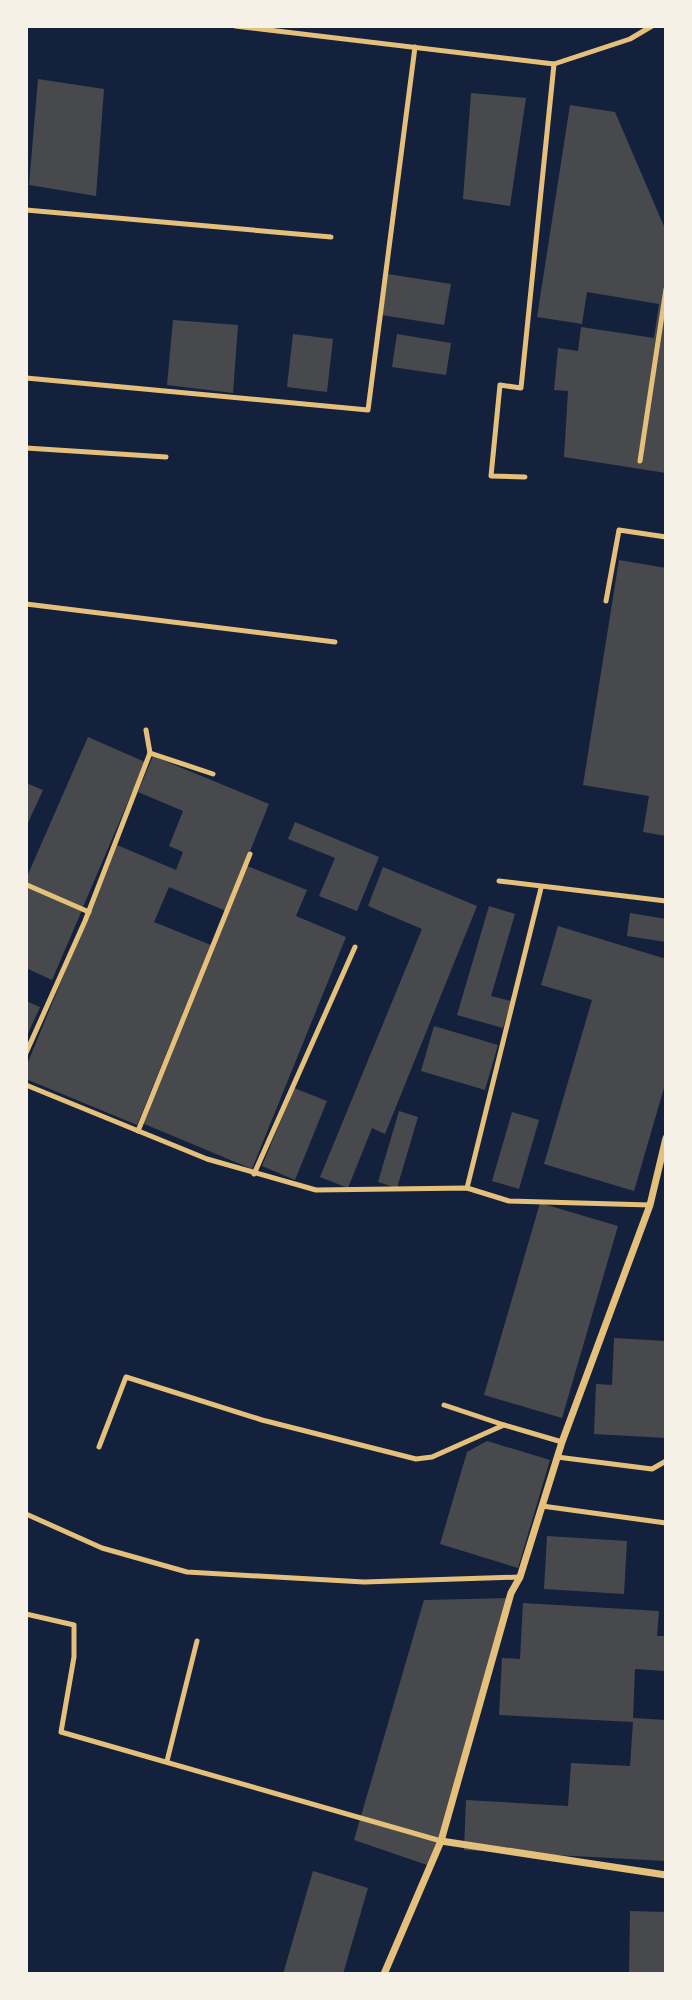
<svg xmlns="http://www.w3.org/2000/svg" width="692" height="2000" viewBox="0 0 692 2000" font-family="Quicksand,sans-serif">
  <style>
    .building { fill: #48494c }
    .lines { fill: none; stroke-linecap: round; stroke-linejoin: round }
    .service { stroke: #e5c07b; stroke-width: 5 }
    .minor { stroke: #e5c07b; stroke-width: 7 }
  </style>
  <rect width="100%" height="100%" fill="#14213d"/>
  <g class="building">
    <polygon points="38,79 104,89 96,196 29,185"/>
    <polygon points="471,93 526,98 510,206 463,199"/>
    <polygon points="570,105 615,112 666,231 666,473 564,457 568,391 554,390 558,348 578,351 581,327 654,338 659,304 587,292 582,324 537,317"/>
    <polygon points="388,274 451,284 444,325 382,315"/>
    <polygon points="173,320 238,325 233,393 167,385"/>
    <polygon points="293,334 333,339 327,392 287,387"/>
    <polygon points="397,334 451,343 446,375 392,367"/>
    <polygon points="619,560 666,568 666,836 643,832 649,796 583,785"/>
    <polygon points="88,737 145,762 83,907 26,883 26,879"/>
    <polygon points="153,756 269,804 226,911 169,887 154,922 211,945 137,1125 26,1079 26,1067 117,845 176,870 183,852 169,846 183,811 138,792"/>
    <polygon points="26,783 43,790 26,827"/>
    <polygon points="295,822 379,857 357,911 319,896 335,858 288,839"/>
    <polygon points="247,866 307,890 296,916 346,937 252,1169 142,1123"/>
    <polygon points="383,867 477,906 385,1134 372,1128 348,1188 320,1177 422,929 368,906"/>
    <polygon points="26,886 82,910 52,980 26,968"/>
    <polygon points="489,906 515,914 491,996 511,1001 503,1028 457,1015"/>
    <polygon points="630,913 666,919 666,942 627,936"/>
    <polygon points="558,926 666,959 666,1081 634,1191 544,1164 592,1000 541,985"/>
    <polygon points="26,1001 40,1007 26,1038"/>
    <polygon points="434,1026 498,1045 485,1090 421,1071"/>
    <polygon points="294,1088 327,1101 295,1180 262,1166"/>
    <polygon points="399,1111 418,1117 397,1188 378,1182"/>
    <polygon points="512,1112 539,1120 519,1189 492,1181"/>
    <polygon points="540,1203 618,1226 562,1418 484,1395"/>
    <polygon points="614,1338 666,1341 666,1438 594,1434 596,1384 612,1385"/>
    <polygon points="487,1441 550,1460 518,1568 440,1544 467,1452"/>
    <polygon points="547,1536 627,1541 624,1594 544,1589"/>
    <polygon points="510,1598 430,1866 354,1840 424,1600"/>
    <polygon points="523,1603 659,1611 657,1636 666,1636 666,1671 635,1669 633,1718 666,1720 666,1861 464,1850 466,1800 568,1806 571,1763 630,1766 633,1722 499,1715 502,1658 520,1659"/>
    <polygon points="313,1871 368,1888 343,1974 283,1974"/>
    <polygon points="630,1911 666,1912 666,1974 629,1974"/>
  </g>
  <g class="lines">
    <g class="service">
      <polyline points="235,26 554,64 630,39 652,26"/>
      <polyline points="26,210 331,237"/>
      <polyline points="26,378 368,410 415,47"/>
      <polyline points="26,448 166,457"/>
      <polyline points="640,461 666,289"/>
      <polyline points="525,477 491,476 500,385 521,388 554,64"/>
      <polyline points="606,601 619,530 666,537"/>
      <polyline points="26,604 335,642"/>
      <polyline points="146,730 150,753"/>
      <polyline points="499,881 666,901"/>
      <polyline points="27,885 89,912"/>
      <polyline points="26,1053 85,921 150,753 213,774"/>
      <polyline points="26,1085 207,1159 316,1190 467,1188 509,1201 650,1205"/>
      <polyline points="138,1131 250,854"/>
      <polyline points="254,1174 355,947"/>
      <polyline points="467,1188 541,888"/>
      <polyline points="444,1405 504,1425"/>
      <polyline points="99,1447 126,1377 262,1420 416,1459 432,1457 504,1425 562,1442"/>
      <polyline points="557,1457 652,1469 666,1461"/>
      <polyline points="542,1506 666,1523"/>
      <polyline points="26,1514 102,1548 187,1572 364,1582 520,1577"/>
      <polyline points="26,1614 74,1625 74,1657 61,1732 441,1841"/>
      <polyline points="167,1761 197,1641"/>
    </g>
    <g class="minor">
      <polyline points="441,1841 666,1875"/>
      <polyline points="384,1974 441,1841 511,1593 520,1577 562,1442 650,1205 666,1138"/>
    </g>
  </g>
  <rect width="692" height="2000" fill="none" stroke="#f6f1e7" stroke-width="56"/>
</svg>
